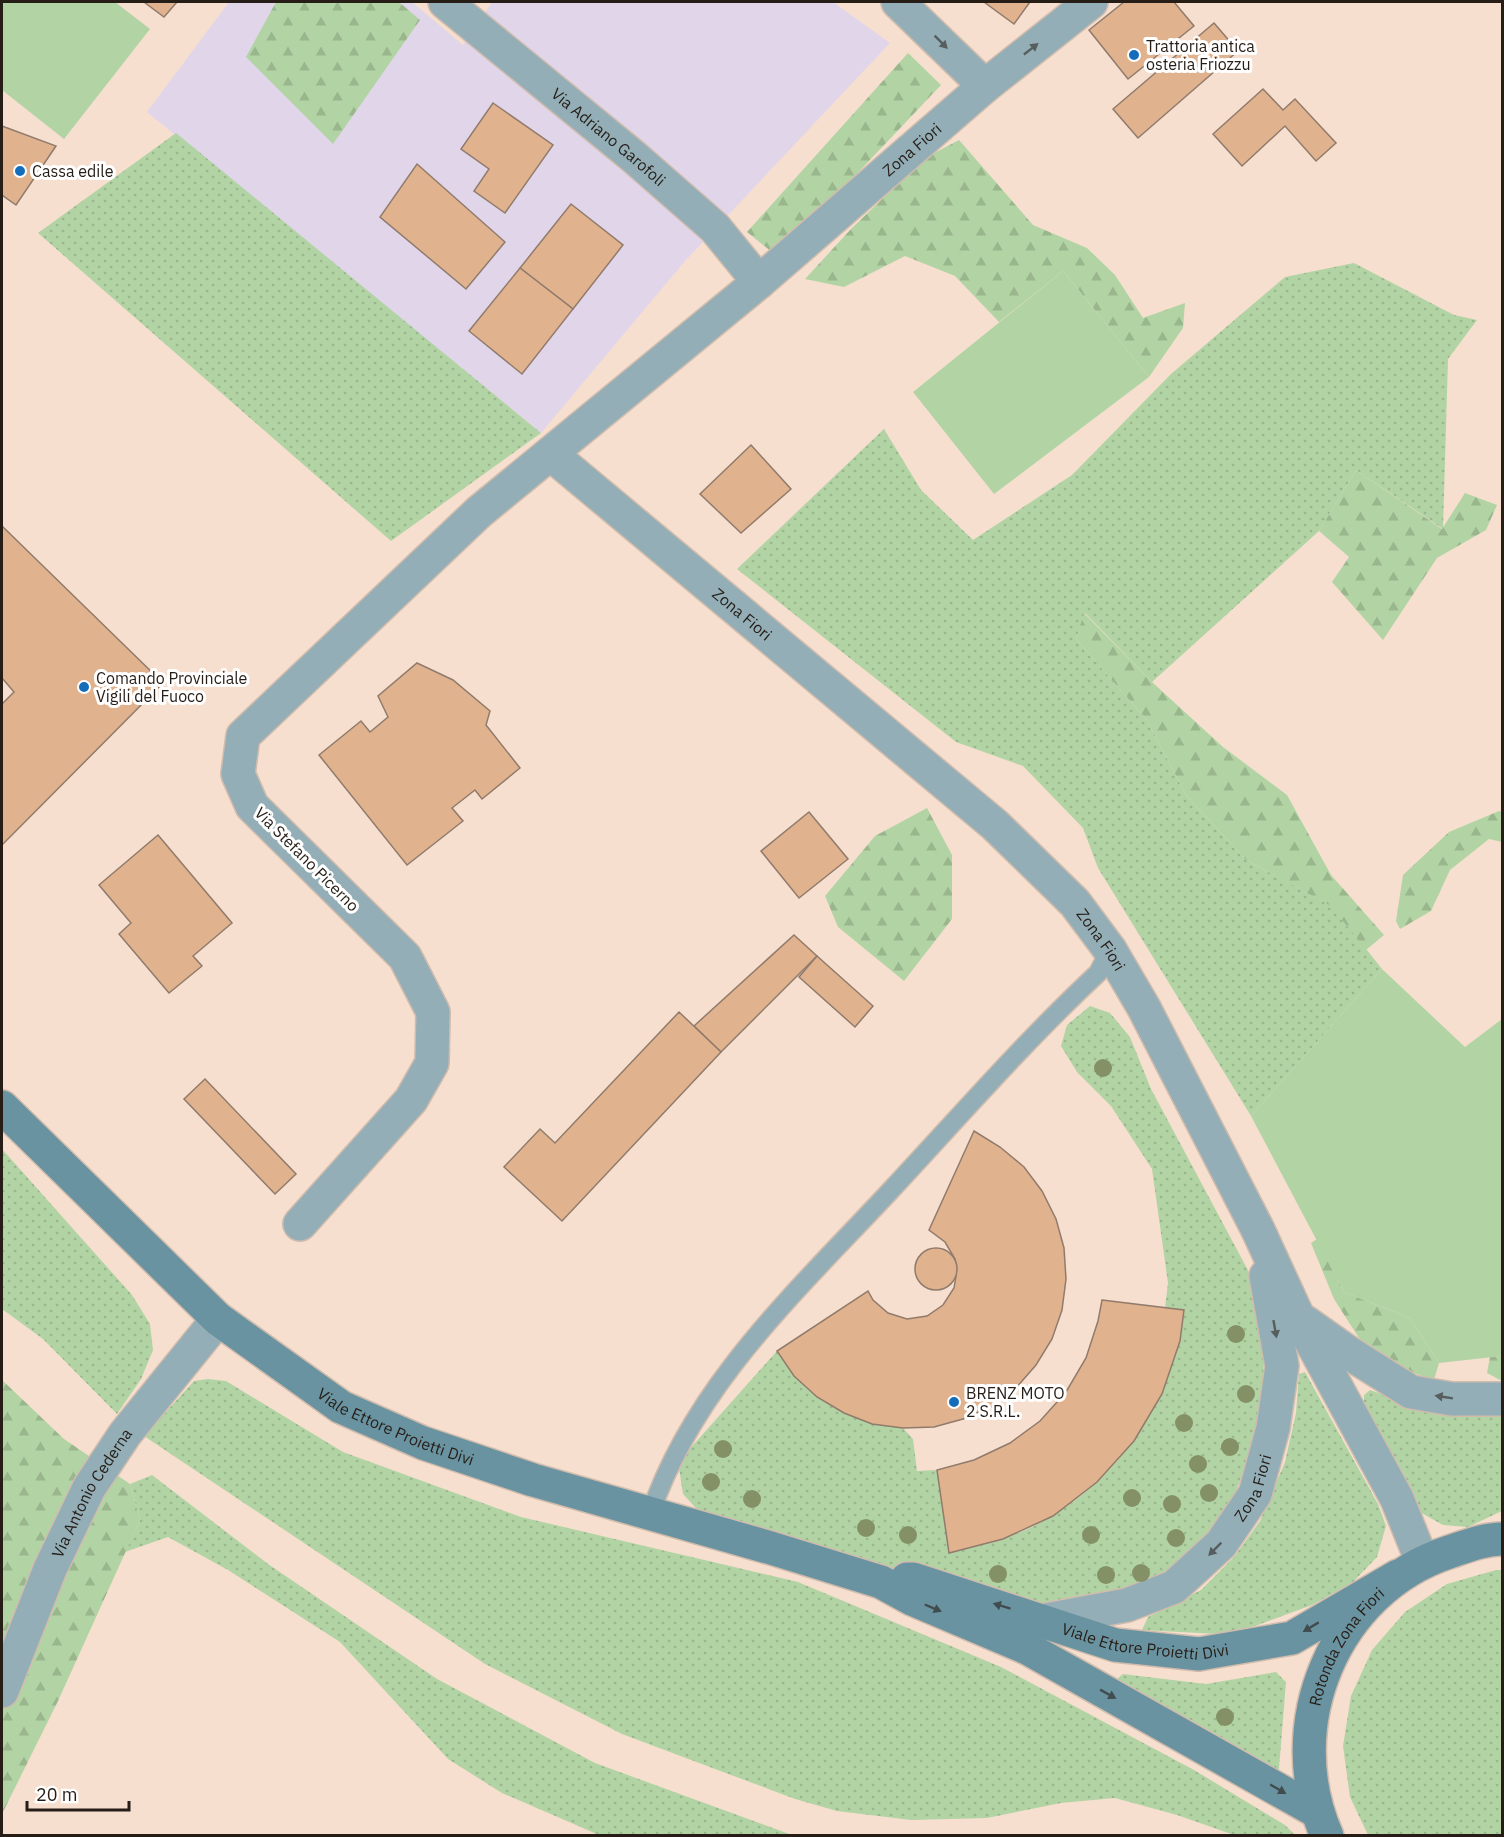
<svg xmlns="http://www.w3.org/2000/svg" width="1504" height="1837" viewBox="0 0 1504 1837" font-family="'IBM Plex Sans',sans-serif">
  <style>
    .industrial { fill: #e1d5e9 }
    .grass { fill: url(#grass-dots) }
    .forest { fill: url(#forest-firs) }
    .green { fill: #b2d4a5 }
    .building { fill: #e1b28e; stroke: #907b6c; stroke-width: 1.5 }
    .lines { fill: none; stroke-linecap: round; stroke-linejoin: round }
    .service-casing { stroke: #d0bcad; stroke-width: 21 }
    .minor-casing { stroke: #d0bcad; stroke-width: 36 }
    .secondary-casing { stroke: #d0bcad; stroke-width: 36 }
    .service { stroke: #93aeb7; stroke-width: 18 }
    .minor { stroke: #93aeb7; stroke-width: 33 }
    .secondary { stroke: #6a93a1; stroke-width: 33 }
    .tree { fill: #849066 }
    .oneway { fill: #565e5e }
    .oneway2 { fill: #414c4e }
    .poi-dot { fill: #146dba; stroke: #fff; stroke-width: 2 }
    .labels { text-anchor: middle; stroke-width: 6; stroke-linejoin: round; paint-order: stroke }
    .poi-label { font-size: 16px; fill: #251d16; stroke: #fff; text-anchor: start }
    .street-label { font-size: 16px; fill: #251d16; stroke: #fff }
  </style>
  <defs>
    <pattern id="grass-dots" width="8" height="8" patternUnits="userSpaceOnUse" patternTransform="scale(1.5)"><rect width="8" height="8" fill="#b2d4a5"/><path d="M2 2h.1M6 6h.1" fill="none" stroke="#99b68d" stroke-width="1.8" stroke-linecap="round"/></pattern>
    <pattern id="forest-firs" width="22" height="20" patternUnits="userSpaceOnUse" patternTransform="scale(1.5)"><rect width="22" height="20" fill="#b2d4a5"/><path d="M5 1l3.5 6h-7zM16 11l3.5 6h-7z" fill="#99b68d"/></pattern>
  </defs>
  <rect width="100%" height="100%" fill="#f6dfce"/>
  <polygon class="industrial" points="229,2 412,2 463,45 492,2 833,2 890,43 685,261 541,433 147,112"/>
  <g class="grass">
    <polygon points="176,133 541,433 391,541 38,233"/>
    <polygon points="1354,263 1454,315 1477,320 1448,359 1443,529 1356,470 1319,531 1152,682 1085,613 1076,639 1147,720 1186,795 1246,860 1332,906 1382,969 1251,1116 1098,868 1083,828 1023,766 956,742 737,569 884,429 921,490 973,540 1072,475 1171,374 1285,277"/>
    <path d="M1090 1006 1110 1013 1130 1037 1151 1089 1250 1274 1263 1332 1264 1392 1248 1459 1228 1513 1192 1560 1142 1594 1082 1604H1018L705 1518 683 1494 678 1462 777 1351C810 1399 845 1420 903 1428L913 1439 917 1471 937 1470 949 1553C967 1548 985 1545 1003 1539 1101 1505 1172 1413 1184 1311L1165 1308 1168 1283 1152 1169 1111 1106 1077 1072 1061 1046 1067 1025Z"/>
    <polygon points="2,1149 132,1295 150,1324 153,1350 141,1379 117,1414 43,1339 2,1309"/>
    <polygon points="1305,1372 1378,1504 1386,1526 1377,1557 1352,1583 1312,1605 1255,1626 1218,1634 1142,1630 1148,1617 1201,1590 1234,1557 1260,1521 1285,1462 1296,1413 1299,1374"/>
    <polygon points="208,1379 226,1381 343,1452 521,1517 798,1582 1001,1667 1194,1770 1285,1825 1295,1835 1234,1835 1177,1815 1115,1798 1061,1803 987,1818 911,1820 837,1811 795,1799 622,1734 485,1664 144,1436 194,1381"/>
    <polygon points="1370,1390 1400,1401 1502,1407 1502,1511 1468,1527 1443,1525 1418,1511 1364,1403 1364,1395"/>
    <polygon points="152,1475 268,1564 437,1679 595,1763 792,1835 599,1835 502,1793 448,1759 340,1642 228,1570 168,1537 125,1552 140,1520 130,1484"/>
    <polygon points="1496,1570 1502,1570 1502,1835 1368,1835 1350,1797 1343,1746 1351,1696 1372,1650 1405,1612 1447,1584"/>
    <polygon points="1276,1672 1286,1682 1278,1781 1123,1687 1117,1679 1123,1674 1206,1684"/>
  </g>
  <g class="forest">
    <polygon points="276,2 399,2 420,20 333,144 246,57"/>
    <polygon points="908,53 941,85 778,257 747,232"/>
    <polygon points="959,140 1033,225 1087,248 1115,275 1143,318 1185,303 1183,328 1149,377 1063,271 999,322 955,276 905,256 844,287 805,279 851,229 925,158"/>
    <polygon points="1356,470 1442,529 1465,493 1497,505 1486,530 1437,558 1383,640 1332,582 1349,557 1319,531"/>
    <polygon points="1084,613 1152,682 1223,747 1287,795 1331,875 1384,935 1366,950 1331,906 1246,860 1186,795 1147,720 1076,639"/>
    <polygon points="927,808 952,855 952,919 904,981 838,927 825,896 875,836"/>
    <polygon points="1499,811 1502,812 1502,842 1489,839 1450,870 1431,911 1400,929 1396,921 1403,875 1449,832"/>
    <polygon points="1317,1239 1344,1292 1410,1318 1439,1363 1434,1380 1399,1368 1366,1349 1334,1299 1311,1243"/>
    <polygon points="1502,1356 1502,1381 1487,1373 1490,1357"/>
    <polygon points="2,1380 64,1439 130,1484 140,1520 58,1701 2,1814"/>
  </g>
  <g class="green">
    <polygon points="2,2 115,2 150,29 64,139 2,90"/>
    <polygon points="1063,271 1149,377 994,494 913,392"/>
    <polygon points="1382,969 1465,1047 1502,1019 1502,1356 1439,1363 1410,1318 1344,1292 1251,1116"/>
  </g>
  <g class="building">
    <polygon points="144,2 177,2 164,17"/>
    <polygon points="984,2 1030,2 1014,24"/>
    <polygon points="1124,2 1174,2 1194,26 1128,79 1089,30"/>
    <polygon points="1214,23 1238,51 1138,138 1113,109"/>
    <polygon points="1263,89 1283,110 1295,99 1336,143 1316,161 1285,126 1242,166 1213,134"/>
    <polygon points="493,103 553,145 505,213 474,191 489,169 461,149"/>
    <polygon points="2,126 56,146 16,205 2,195"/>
    <polygon points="417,164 505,242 466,289 380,217"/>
    <polygon points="571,204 623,245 573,309 520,268"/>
    <polygon points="520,268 573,309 522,374 469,331"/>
    <polygon points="751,445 791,489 741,533 700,494"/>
    <polygon points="2,526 163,683 2,845 2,704 14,692 2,678"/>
    <polygon points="417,663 453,680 490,711 486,725 520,768 482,799 475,790 452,808 463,821 407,865 319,755 361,721 370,732 388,717 378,696"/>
    <polygon points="809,812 848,859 799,898 761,851"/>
    <polygon points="158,835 232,923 193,956 202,966 169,993 119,934 131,923 99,885"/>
    <polygon points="794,935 817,956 721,1052 694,1026"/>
    <polygon points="817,956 873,1006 855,1027 799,977"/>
    <polygon points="679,1012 721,1052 562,1221 504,1167 540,1129 555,1143"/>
    <polygon points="205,1079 296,1174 275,1194 184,1099"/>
    <polygon points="974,1131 1000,1147 1024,1167 1042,1191 1056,1219 1064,1248 1066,1279 1062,1310 1052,1339 1036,1365 1016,1388 991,1407 963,1419 934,1427 903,1428 872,1424 844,1413 817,1397 794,1376 777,1351 868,1291 873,1300 888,1313 907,1319 927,1316 943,1305 954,1288 956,1276 955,1259 945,1242 929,1230"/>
    <circle cx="936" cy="1269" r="21"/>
    <polygon points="1102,1300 1184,1310 1180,1341 1162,1394 1134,1441 1097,1482 1053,1516 1003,1539 949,1553 937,1470 974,1460 1010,1443 1040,1421 1066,1392 1086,1358 1098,1321"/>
  </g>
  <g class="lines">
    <defs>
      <path id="service" d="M650 1515C693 1385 800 1288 891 1190 959 1117 1025 1041 1098 973L1110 950"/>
      <g id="minor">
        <path id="s1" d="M445 2 634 157 715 228 759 282"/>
        <polyline points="898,2 985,86"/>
        <path id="s2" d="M552 455 995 825 1075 903 1110 950 1144 1008 1258 1230 1298 1317 1397 1499 1422 1561"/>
        <path id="s3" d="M300 1224 411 1100 432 1063 433 1012 405 957 252 806 238 774 243 736 479 512 759 282 985 86 1091 2"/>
        <polyline points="1305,1322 1349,1353 1411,1392 1452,1399 1502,1399"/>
        <path id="s4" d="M1046 1620 1127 1605 1174 1587 1221 1544 1255 1494 1273 1428 1282 1366 1266 1276"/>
        <path id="s5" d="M2 1691 50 1569 89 1488 125 1434 218 1319"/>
      </g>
      <g id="secondary">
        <path id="s6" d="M2 1107 218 1319 341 1407 423 1443 533 1480 771 1548 881 1582 912 1599 1027 1648 1316 1811"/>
        <path id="s7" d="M907 1579H913L1115 1645 1199 1654 1292 1638 1398 1576"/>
        <path id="s8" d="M1327 1836C1278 1725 1334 1590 1449 1552 1467 1546 1484 1539 1502 1539"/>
      </g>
    </defs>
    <use href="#service" class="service-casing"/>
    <use href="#minor" class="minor-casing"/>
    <use href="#secondary" class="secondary-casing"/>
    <use href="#service" class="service"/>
    <use href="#minor" class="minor"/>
    <use href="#secondary" class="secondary"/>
  </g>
  <g class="tree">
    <circle cx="1103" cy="1068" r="9"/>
    <circle cx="1236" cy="1334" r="9"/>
    <circle cx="1246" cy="1394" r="9"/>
    <circle cx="1184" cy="1423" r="9"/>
    <circle cx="1230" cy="1447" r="9"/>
    <circle cx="723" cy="1449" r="9"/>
    <circle cx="1198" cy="1464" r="9"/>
    <circle cx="711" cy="1482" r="9"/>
    <circle cx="1209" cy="1493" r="9"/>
    <circle cx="1132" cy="1498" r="9"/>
    <circle cx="752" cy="1499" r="9"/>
    <circle cx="1172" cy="1504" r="9"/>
    <circle cx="866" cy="1528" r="9"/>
    <circle cx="908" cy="1535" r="9"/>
    <circle cx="1091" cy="1535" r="9"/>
    <circle cx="1176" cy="1538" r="9"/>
    <circle cx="1141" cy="1573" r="9"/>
    <circle cx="998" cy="1574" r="9"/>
    <circle cx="1106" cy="1575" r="9"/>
    <circle cx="1225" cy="1717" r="9"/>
  </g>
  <defs><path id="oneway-solid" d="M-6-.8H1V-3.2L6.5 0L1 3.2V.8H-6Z" transform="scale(1.5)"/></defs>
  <g class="oneway">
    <use href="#oneway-solid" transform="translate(941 42) rotate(45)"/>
    <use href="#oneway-solid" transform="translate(1031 49) rotate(-38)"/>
    <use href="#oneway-solid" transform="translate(1275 1329) rotate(80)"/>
    <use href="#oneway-solid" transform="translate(1444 1397) rotate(-171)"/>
    <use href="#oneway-solid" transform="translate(1215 1549) rotate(135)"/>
  </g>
  <g class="oneway2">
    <use href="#oneway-solid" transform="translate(1002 1606) rotate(-163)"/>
    <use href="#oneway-solid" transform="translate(933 1608) rotate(23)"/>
    <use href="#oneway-solid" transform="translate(1311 1627) rotate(149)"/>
    <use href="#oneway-solid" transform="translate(1108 1694) rotate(29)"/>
    <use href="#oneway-solid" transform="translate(1278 1789) rotate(30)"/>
  </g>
  <g class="poi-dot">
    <circle cx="1134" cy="55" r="6"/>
    <circle cx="20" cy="171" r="6"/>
    <circle cx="84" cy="687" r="6"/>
    <circle cx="954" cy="1402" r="6"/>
  </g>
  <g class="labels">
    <g class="poi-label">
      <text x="1146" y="52">Trattoria antica<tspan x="1146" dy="18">osteria Friozzu</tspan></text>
      <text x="32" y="177">Cassa edile</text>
      <text x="96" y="684">Comando Provinciale<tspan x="96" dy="18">Vigili del Fuoco</tspan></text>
      <text x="966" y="1399">BRENZ MOTO<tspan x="966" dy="18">2 S.R.L.</tspan></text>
    </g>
    <g class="street-label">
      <text dy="6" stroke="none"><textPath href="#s1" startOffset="212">Via Adriano Garofoli</textPath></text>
      <text dy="6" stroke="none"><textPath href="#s3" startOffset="1500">Zona Fiori</textPath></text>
      <text dy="6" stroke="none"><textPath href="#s2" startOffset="248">Zona Fiori</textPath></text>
      <text transform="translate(307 859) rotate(45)" y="6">Via Stefano Picerno</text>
      <text dy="6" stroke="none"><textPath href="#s2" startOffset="734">Zona Fiori</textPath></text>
      <text dy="6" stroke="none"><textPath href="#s6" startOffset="512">Viale Ettore Proietti Divi</textPath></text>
      <text dy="6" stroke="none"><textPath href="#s4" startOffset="262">Zona Fiori</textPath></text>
      <text dy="6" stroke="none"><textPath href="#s5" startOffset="218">Via Antonio Cederna</textPath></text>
      <text dy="6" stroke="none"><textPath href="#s7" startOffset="248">Viale Ettore Proietti Divi</textPath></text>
      <text dy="6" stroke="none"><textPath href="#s8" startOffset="201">Rotonda Zona Fiori</textPath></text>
    </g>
  </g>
  <rect width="1504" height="1837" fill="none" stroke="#251d16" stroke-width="6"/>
  <path d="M27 1801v9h102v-9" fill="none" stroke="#251d16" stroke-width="3"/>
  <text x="36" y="1801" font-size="18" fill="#251d16" stroke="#ffffff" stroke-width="4.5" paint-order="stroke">20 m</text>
</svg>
